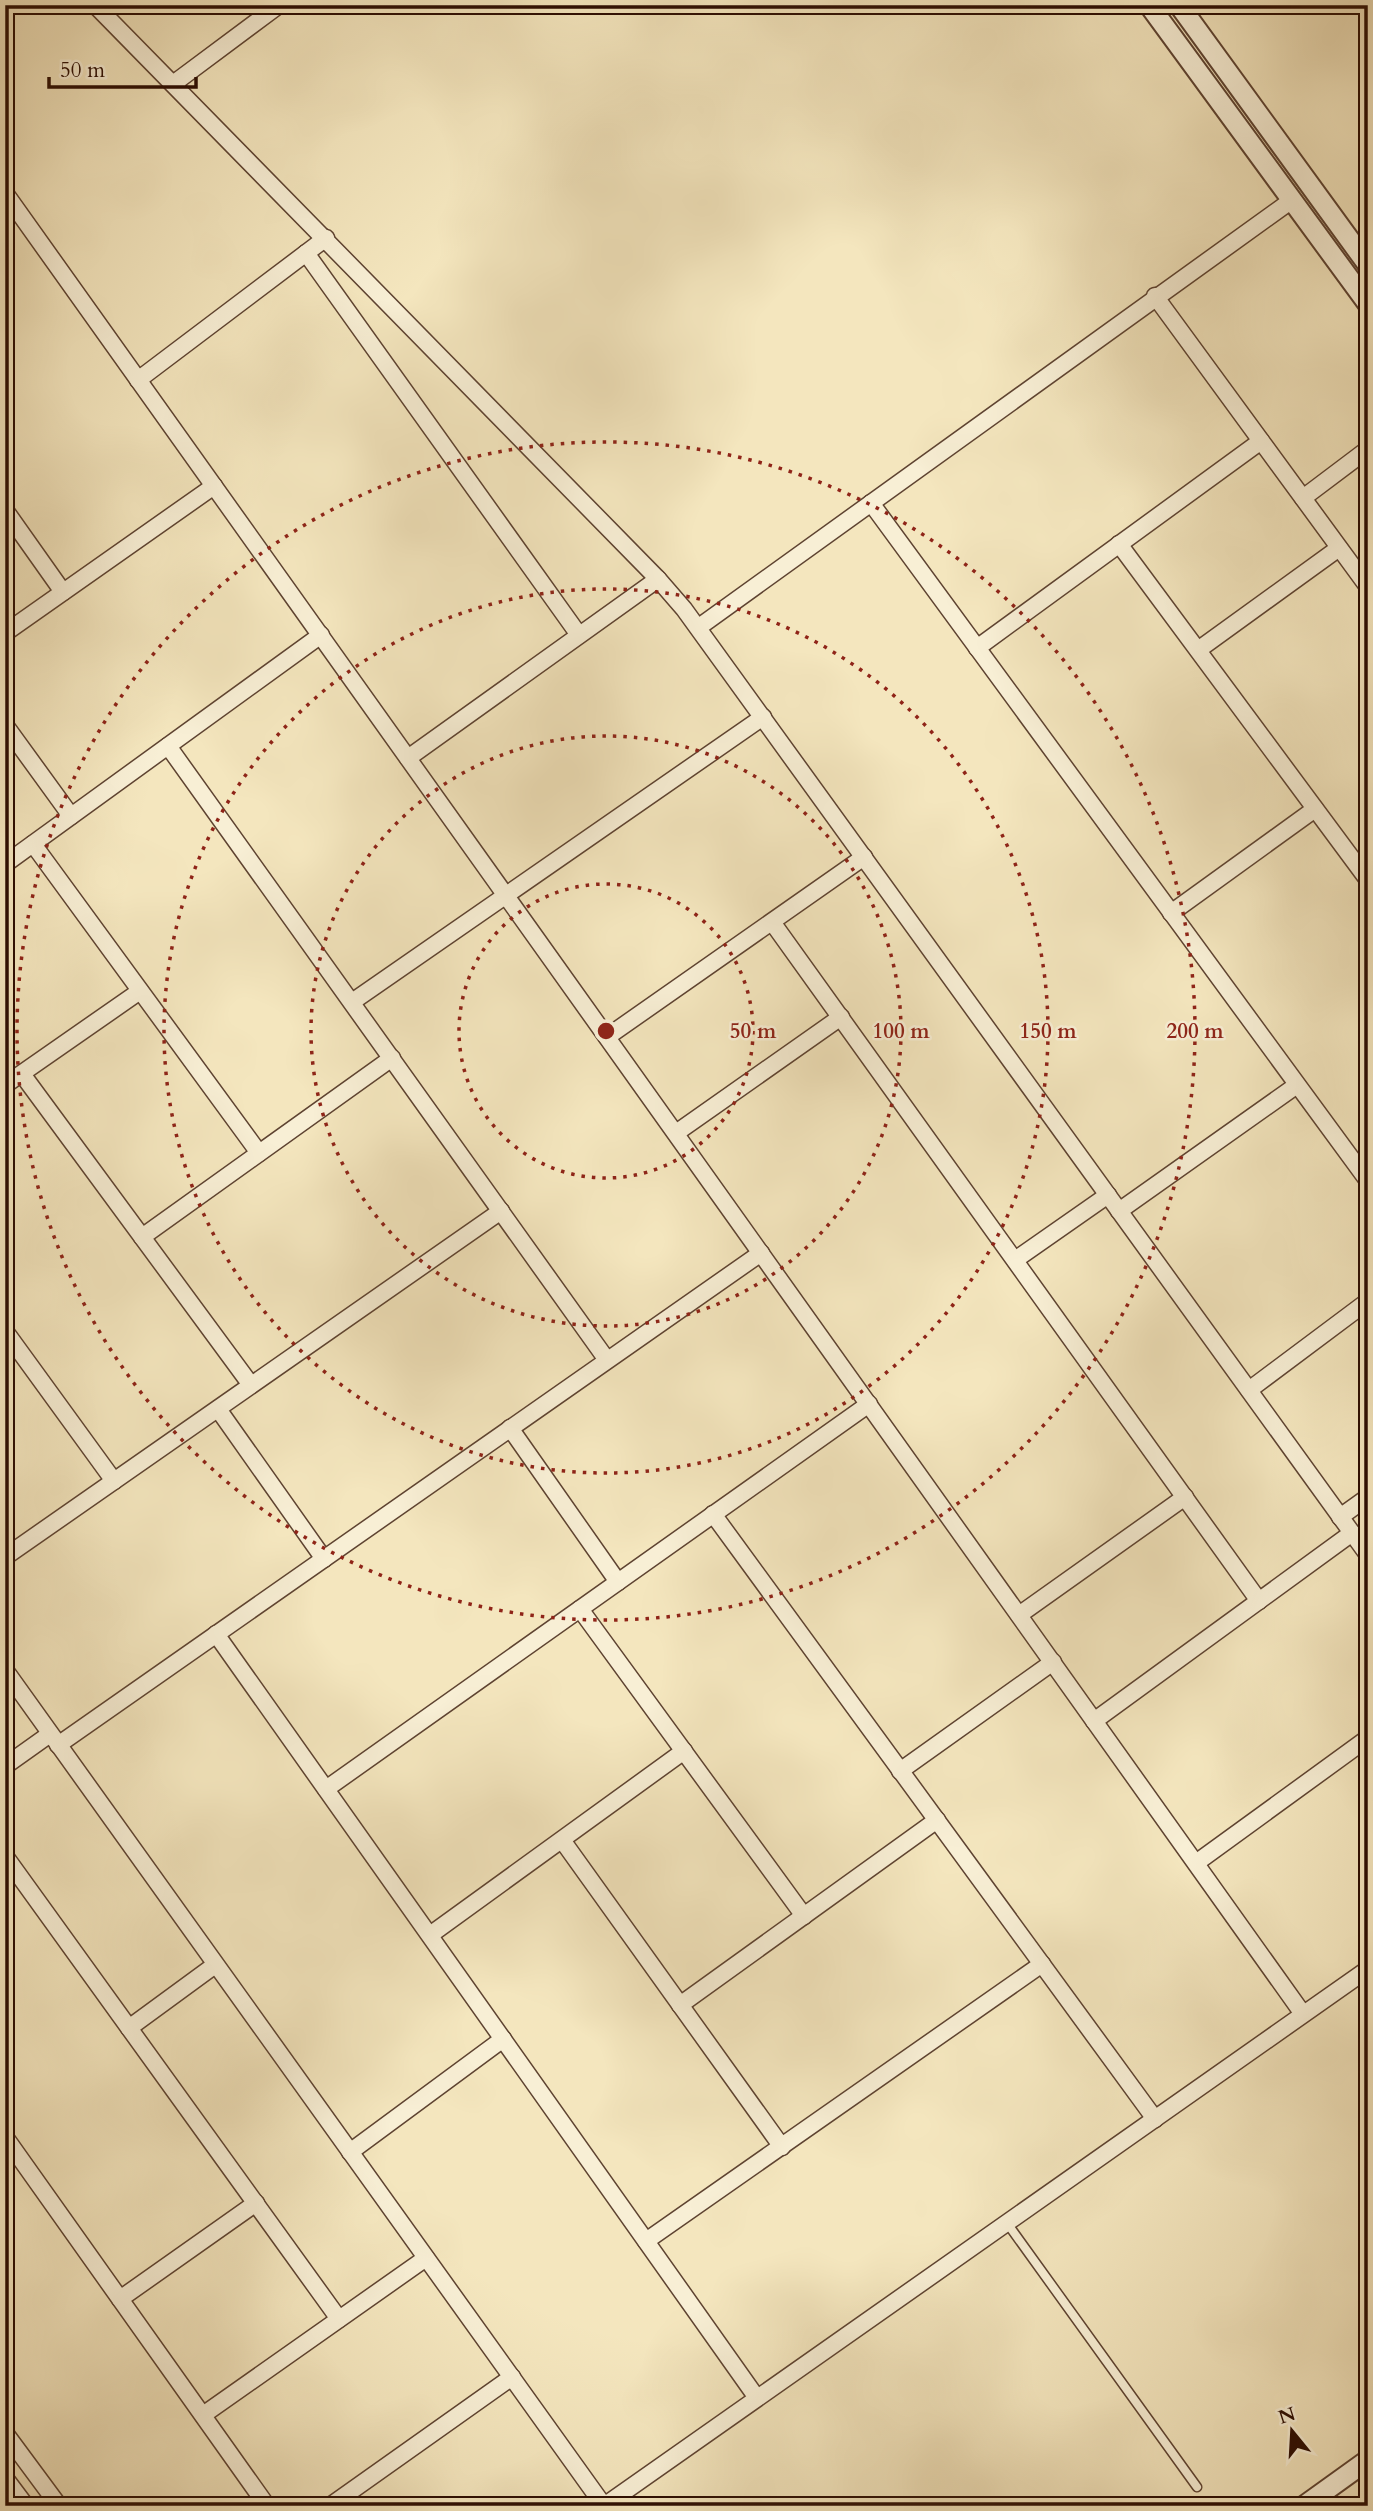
<svg xmlns="http://www.w3.org/2000/svg" width="1373" height="2511" viewBox="0 0 1373 2511" font-family="Cardo,serif">
  <style>
    .lines { fill: none; stroke-linecap: round; stroke-linejoin: round }
    .service-casing { stroke: #5e4331; stroke-width: 11 }
    .minor-casing { stroke: #5e4331; stroke-width: 19 }
    .tertiary-casing { stroke: #5e4331; stroke-width: 23 }
    .service { stroke: #f8efd5; stroke-width: 8 }
    .minor { stroke: #f8efd5; stroke-width: 16 }
    .tertiary { stroke: #f8efd5; stroke-width: 19 }
    .ring { fill: none; stroke: #8f2418; stroke-width: 3.5; stroke-dasharray: 3.5 7 }
    .centre { fill: #8f2418; stroke: #f8efd5; stroke-width: 3.5 }
    .ring-label { font-size: 21px; text-anchor: middle; font-weight: bold; fill: #8f2418; stroke: #f8efd5; stroke-width: 5; stroke-linejoin: round; paint-order: stroke }
  </style>
  <rect width="100%" height="100%" fill="#f4e6be"/>
  <filter id="stains"><feTurbulence type="fractalNoise" baseFrequency=".00286" numOctaves="4"/><feColorMatrix values="0 0 0 0 .2 0 0 0 0 .09 0 0 0 0 .02 0 0 0 .5 -.17"/></filter>
  <radialGradient id="worn" r=".72"><stop offset=".6" stop-color="#630" stop-opacity="0"/><stop offset="1" stop-color="#630" stop-opacity=".3"/></radialGradient>
  <g class="lines">
    <defs>
      <polyline id="service" points="1007,2223 1197,2487"/>
      <g id="minor">
        <polyline points="95,5 658,579 684,609 1368,1555"/>
        <polyline points="173,84 279,5"/>
        <polyline points="5,193 1303,2014"/>
        <polyline points="306,253 579,635"/>
        <polyline points="1155,296 1368,587"/>
        <polyline points="138,380 326,238"/>
        <polyline points="1303,498 1368,449"/>
        <polyline points="871,503 1368,1181"/>
        <polyline points="5,510 63,592"/>
        <polyline points="1119,544 1368,880"/>
        <polyline points="699,627 1292,200"/>
        <polyline points="5,633 214,486"/>
        <polyline points="977,648 1261,441"/>
        <polyline points="1198,650 1339,548"/>
        <polyline points="5,725 71,816"/>
        <polyline points="168,746 607,1360"/>
        <polyline points="408,758 658,579"/>
        <polyline points="33,844 259,1153"/>
        <polyline points="5,864 321,635"/>
        <polyline points="1171,913 1315,809"/>
        <polyline points="772,922 1259,1601"/>
        <polyline points="352,1002 763,717"/>
        <polyline points="607,1037 864,857"/>
        <polyline points="22,1074 251,1385"/>
        <polyline points="5,1085 140,991"/>
        <polyline points="676,1133 841,1017"/>
        <polyline points="1119,1211 1297,1085"/>
        <polyline points="142,1237 392,1058"/>
        <polyline points="1015,1260 1108,1195"/>
        <polyline points="5,1331 114,1481"/>
        <polyline points="1249,1390 1368,1301"/>
        <polyline points="218,1409 324,1559"/>
        <polyline points="510,1428 618,1582"/>
        <polyline points="713,1514 1155,2119"/>
        <polyline points="1340,1517 1368,1497"/>
        <polyline points="5,1557 501,1211"/>
        <polyline points="580,1609 804,1916"/>
        <polyline points="1019,1615 1185,1497"/>
        <polyline points="216,1634 757,2398"/>
        <polyline points="5,1670 604,2506"/>
        <polyline points="1094,1721 1352,1533"/>
        <polyline points="58,1745 761,1253"/>
        <polyline points="5,1766 50,1734"/>
        <polyline points="900,1771 1053,1662"/>
        <polyline points="326,1789 869,1404"/>
        <polyline points="562,1840 782,2147"/>
        <polyline points="5,1856 339,2319"/>
        <polyline points="1196,1863 1368,1738"/>
        <polyline points="430,1935 684,1751"/>
        <polyline points="680,2005 937,1820"/>
        <polyline points="129,2028 215,1965"/>
        <polyline points="5,2137 267,2506"/>
        <polyline points="350,2152 503,2039"/>
        <polyline points="646,2241 1042,1964"/>
        <polyline points="120,2299 256,2203"/>
        <polyline points="203,2415 426,2258"/>
        <polyline points="5,2433 59,2506"/>
        <polyline points="5,2478 26,2506"/>
        <polyline points="330,2506 512,2377"/>
        <polyline points="604,2506 1368,1969"/>
      </g>
      <g id="tertiary">
        <polyline points="1149,5 1368,304"/>
        <polyline points="1179,5 1368,265"/>
        <polyline points="1304,2506 1368,2460"/>
      </g>
    </defs>
    <use href="#service" class="service-casing"/>
    <use href="#minor" class="minor-casing"/>
    <use href="#tertiary" class="tertiary-casing"/>
    <use href="#service" class="service"/>
    <use href="#minor" class="minor"/>
    <use href="#tertiary" class="tertiary"/>
  </g>
  <g class="ring">
    <circle cx="606" cy="1031" r="147"/>
    <circle cx="606" cy="1031" r="295"/>
    <circle cx="606" cy="1031" r="442"/>
    <circle cx="606" cy="1031" r="589"/>
  </g>
  <circle cx="606" cy="1031" r="10" class="centre"/>
  <g class="ring-label">
    <text x="753" y="1038">50 m</text>
    <text x="901" y="1038">100 m</text>
    <text x="1048" y="1038">150 m</text>
    <text x="1195" y="1038">200 m</text>
  </g>
  <rect width="1373" height="2511" fill="none" stroke="#f4e6be" stroke-width="28"/>
  <rect x="7" y="7" width="1359" height="2497" fill="none" stroke="#2c0d02" stroke-width="3.5"/>
  <rect x="14" y="14" width="1345" height="2483" fill="none" stroke="#2c0d02" stroke-width="2"/>
  <g transform="translate(1292 2431) rotate(342)" stroke="#f8efd5" stroke-width="5" paint-order="stroke">
  <path d="M0-5L12 26L0 18L-12 26Z" fill="#2c0d02"/>
  <text y="-10" font-size="19" font-weight="bold" text-anchor="middle" fill="#2c0d02">N</text>
  </g>
  <path d="M49 77v10h147v-10" fill="none" stroke="#2c0d02" stroke-width="3.5"/>
  <text x="60" y="77" font-size="21" fill="#2c0d02" stroke="#f8efd5" stroke-width="5" paint-order="stroke">50 m</text>
  <rect width="100%" height="100%" filter="url(#stains)"/>
  <rect width="100%" height="100%" fill="url(#worn)"/>
</svg>
